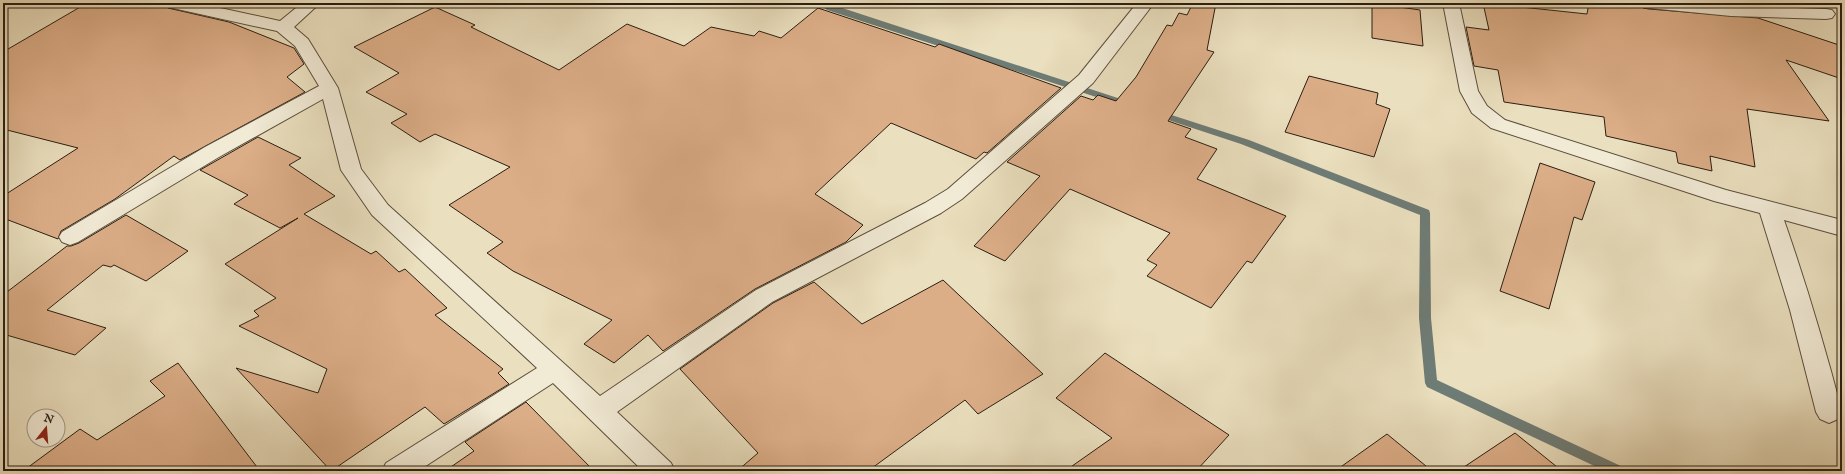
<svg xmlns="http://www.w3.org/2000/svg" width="1845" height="474" viewBox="0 0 1845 474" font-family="'IM FELL English',serif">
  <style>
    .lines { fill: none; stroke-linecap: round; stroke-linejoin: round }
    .stream { fill: #6e7c76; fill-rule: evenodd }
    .building { fill: #dcae88; stroke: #2b1e11 }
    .minor-casing { stroke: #5b4e3c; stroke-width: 2 }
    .minor { fill: #f1ead5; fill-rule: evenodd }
  </style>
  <rect width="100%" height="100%" fill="#eadfbe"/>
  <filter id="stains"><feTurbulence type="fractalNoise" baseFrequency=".005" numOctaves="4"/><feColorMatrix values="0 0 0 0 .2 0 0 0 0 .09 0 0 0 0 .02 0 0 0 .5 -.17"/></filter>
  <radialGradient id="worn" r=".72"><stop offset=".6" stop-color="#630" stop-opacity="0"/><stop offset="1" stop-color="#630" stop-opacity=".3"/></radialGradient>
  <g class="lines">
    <g class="stream">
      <polygon points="817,3 827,3 1133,103 1135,105 1130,108 1127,107 827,10"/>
      <polygon points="1156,110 1249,140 1429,210 1430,213 1431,318 1437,380 1623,467 1625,471 1605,471 1427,387 1425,383 1419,318 1420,215 1241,144 1153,115 1151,113 1153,111"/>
    </g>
  </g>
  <g class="building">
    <polygon points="87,3 165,3 168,8 229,22 294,48 304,64 287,77 305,92 180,160 174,156 115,199 61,231 58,239 3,218 3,196 78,148 3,129 3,52"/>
    <polygon points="1193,3 1216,3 1207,50 1214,52 1168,121 1191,129 1185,137 1217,149 1197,179 1286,216 1252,263 1247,261 1211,308 1147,276 1157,265 1147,260 1170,233 1070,189 1005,261 974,246 1040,176 1007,162 1081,96 1093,100 1098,95 1116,101 1136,77 1167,25 1172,26 1179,13 1187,15"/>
    <polygon points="1372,3 1420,10 1423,46 1372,38"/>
    <polygon points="1483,3 1587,14 1589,3 1640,3 1643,8 1649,9 1758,18 1842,46 1842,79 1786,60 1829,121 1747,109 1755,167 1710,156 1712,171 1678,163 1676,152 1606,136 1604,117 1504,102 1498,70 1474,66 1466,27 1489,30"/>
    <polygon points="435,7 475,25 471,27 559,70 627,24 684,46 711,27 754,36 759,31 781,38 818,8 935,47 939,44 1061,88 987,153 984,152 976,159 891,123 815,194 863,225 846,242 755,289 663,351 648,335 614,363 584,344 612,320 513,271 487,253 503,242 449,205 510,167 435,134 420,142 391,123 407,114 366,92 399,73 354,47"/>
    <polygon points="1309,76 1378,93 1376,104 1390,109 1374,157 1285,132"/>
    <polygon points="258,137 301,158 289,165 335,196 304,214 371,254 376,251 399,272 405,269 447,308 435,315 503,369 498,373 509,384 444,424 425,407 331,471 236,368 318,393 327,369 239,326 259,316 254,311 276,298 225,264 298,218 280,228 234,204 248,195 200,170"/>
    <polygon points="1540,163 1595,182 1582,220 1574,217 1549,309 1500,291"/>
    <polygon points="126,215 188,251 146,281 114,265 111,267 103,265 47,310 106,328 75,355 3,334 3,295 67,246 71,246 79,243"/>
    <polygon points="943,280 1043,374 978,414 965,400 868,471 737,471 758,453 680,369 773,303 814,282 862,324"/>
    <polygon points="1105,353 1229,435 1196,471 1065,471 1112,438 1056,398"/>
    <polygon points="178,363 260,471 23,471 80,429 97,440 165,396 150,381"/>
    <polygon points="526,402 594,471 445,471 474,451 465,442"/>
    <polygon points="1515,433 1562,471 1458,471"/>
    <polygon points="1387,434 1432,471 1335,471"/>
  </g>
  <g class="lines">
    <defs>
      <g id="minor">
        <polygon points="166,3 197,3 280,21 302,3 320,3 294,27 308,39 338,88 361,169 388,205 600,396 756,290 925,203 948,189 1079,75 1137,3 1154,3 1093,83 962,199 941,213 772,302 617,412 671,463 675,471 643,471 553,383 418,471 382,471 386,463 537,368 372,215 341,170 323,99 219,157 78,242 70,245 62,242 59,237 62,232 205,147 319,86 295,46 277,31 168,7"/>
        <path d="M1443 3H1459L1478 91 1487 106 1505 120 1726 190 1842 220V236L1784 220C1806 283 1825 347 1842 412L1838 419 1829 423 1820 419 1816 412 1790 310 1760 213 1714 201 1491 128 1472 113 1460 91Z"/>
        <path d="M1641 3C1702 3 1764 7 1826 9L1832 10 1835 14 1832 18 1826 19 1731 16 1649 8 1643 7Z"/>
      </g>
    </defs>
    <use href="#minor" class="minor-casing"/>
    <use href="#minor" class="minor"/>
  </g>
  <rect width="1845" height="474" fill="none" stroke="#eadfbe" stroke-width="16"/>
  <rect x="4" y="4" width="1837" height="466" fill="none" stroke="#2b1e11" stroke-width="2"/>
  <rect x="8" y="8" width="1829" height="458" fill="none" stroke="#2b1e11"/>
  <g transform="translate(46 428) rotate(17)"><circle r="19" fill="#f1ead5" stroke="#a29887"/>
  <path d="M0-3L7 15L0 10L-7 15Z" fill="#8f2418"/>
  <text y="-6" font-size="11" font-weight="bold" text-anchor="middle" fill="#2b1e11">N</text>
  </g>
  <rect width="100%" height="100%" filter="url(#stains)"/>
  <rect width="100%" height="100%" fill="url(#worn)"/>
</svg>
